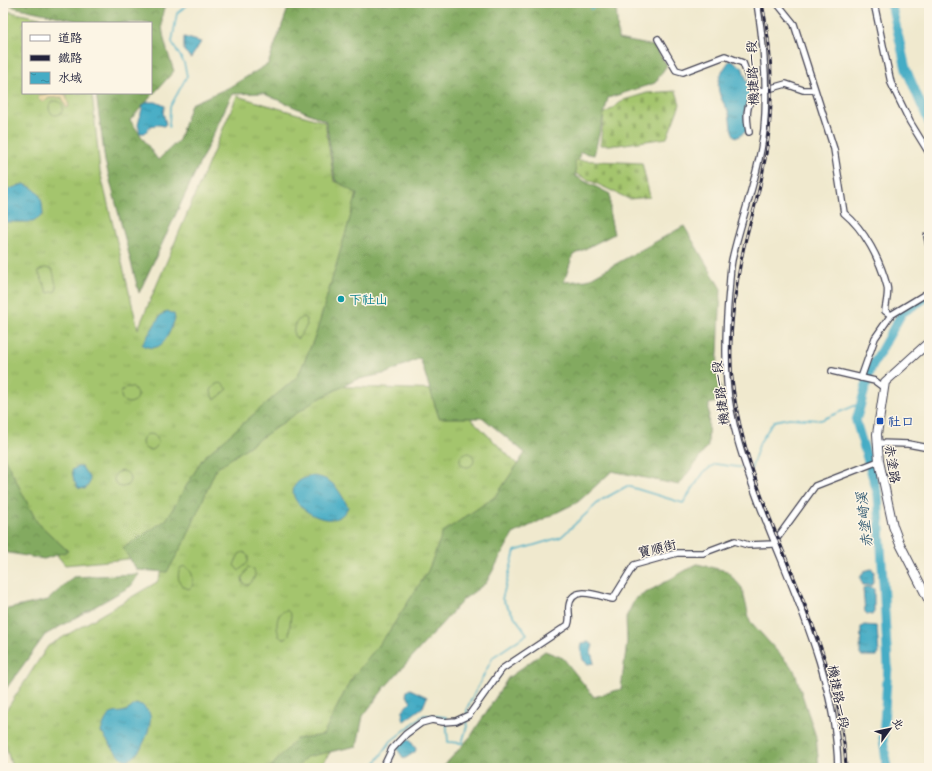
<svg xmlns="http://www.w3.org/2000/svg" width="932" height="771" viewBox="0 0 932 771" font-family="'Architects Daughter','LXGW WenKai TC',sans-serif">
  <style>
    .grass { fill: url(#grass-tufts); stroke: #637454 }
    .forest { fill: url(#forest-crowns); stroke: #52664e }
    .sand { fill: url(#sand-dots); stroke: #887e6c }
    .cemetery { fill: url(#cemetery-stones); stroke: #637454 }
    .green { fill: #a4c56d; stroke: #637454 }
    .water { fill: url(#water-ripples); stroke: #346780 }
    .lines { fill: none; stroke-linecap: round; stroke-linejoin: round }
    .stream { stroke: #45acc5; stroke-width: 1.5 }
    .river { stroke: #45acc5; stroke-width: 9 }
    .street-casing { stroke: #414051; stroke-width: 8 }
    .secondary-casing { stroke: #414051; stroke-width: 10 }
    .street { stroke: #fff; stroke-width: 5.5 }
    .secondary { stroke: #fff; stroke-width: 8 }
    .rail-casing { stroke: #22223b; stroke-width: 3 }
    .rail { stroke: #fcf5e5; stroke-width: 1.5; stroke-dasharray: 4.5; stroke-linecap: butt }
    .culture-dot { fill: #0f9aa8; stroke: #fcf5e5; stroke-width: 1.5 }
    .transit-dot { fill: #1a4fb4; stroke: #fcf5e5; stroke-width: 1.5 }
    .labels { text-anchor: middle; stroke-width: 3; stroke-linejoin: round; paint-order: stroke }
    .street-label { font-size: 13px; fill: #22223b; stroke: #fcf5e5 }
    .culture-label { font-size: 13px; fill: #0d838f; stroke: #fcf5e5; text-anchor: start }
    .transit-label { font-size: 13px; fill: #164399; stroke: #fcf5e5; text-anchor: start }
    .water-label { font-size: 14px; font-style: italic; fill: #305972; stroke: #fcf5e5 }
  </style>
  <defs>
    <pattern id="grass-tufts" width="24" height="20" patternUnits="userSpaceOnUse"><rect width="24" height="20" fill="#a4c56d"/><path d="M3 7l-1-3M5 7V3M7 7l1-3M15 17l-1-3M17 17v-4M19 17l1-3" fill="none" stroke="#8da95f"/></pattern>
    <pattern id="forest-crowns" width="20" height="18" patternUnits="userSpaceOnUse"><rect width="20" height="18" fill="#83aa60"/><path d="M2 6a3 3 0 1 1 6 0M12 15a3 3 0 1 1 6 0" fill="none" stroke="#6b8a50"/></pattern>
    <pattern id="sand-dots" width="8" height="8" patternUnits="userSpaceOnUse"><rect width="8" height="8" fill="#eeda9e"/><path d="M2 2h.1M6 6h.1" fill="none" stroke="#ccbb89" stroke-width="1.8" stroke-linecap="round"/></pattern>
    <pattern id="cemetery-stones" width="16" height="16" patternUnits="userSpaceOnUse"><rect width="16" height="16" fill="#a4c56d"/><path d="M2 7V4a2 2 0 0 1 4 0v3zM10 15v-3a2 2 0 0 1 4 0v3z" fill="#8da95f"/></pattern>
    <pattern id="water-ripples" width="26" height="14" patternUnits="userSpaceOnUse"><rect width="26" height="14" fill="#45acc5"/><path d="M2 4q2-2 4 0t4 0M15 11q2-2 4 0t4 0" fill="none" stroke="#398ca1"/></pattern>
  </defs>
  <rect width="100%" height="100%" fill="#fcf5e5"/>
  <filter id="ink" filterUnits="userSpaceOnUse"><feTurbulence type="fractalNoise" baseFrequency=".025" numOctaves="2"/><feDisplacementMap in="SourceGraphic" scale="8" xChannelSelector="R" yChannelSelector="G"/><feConvolveMatrix kernelMatrix="1 2 1 2 8 2 1 2 1" color-interpolation-filters="sRGB"/></filter>
  <filter id="wash" filterUnits="userSpaceOnUse"><feTurbulence type="fractalNoise" baseFrequency=".012" numOctaves="4" result="noise"/><feDisplacementMap in="SourceGraphic" scale="16" xChannelSelector="R" yChannelSelector="G"/><feGaussianBlur stdDeviation="0.9" result="paint"/><feColorMatrix in="noise" values="0 0 0 0 0 0 0 0 0 0 0 0 0 0 0 0 0 1.4 0 .05"/><feComposite in="paint" operator="in"/></filter>
  <g filter="url(#wash)">
    <rect width="100%" height="100%" fill="#f0e9ce"/>
    <g class="grass">
      <polygon points="3,9 6,11 63,23 23,23 23,93 92,93 100,171 138,329 237,96 325,122 334,181 369,194 312,383 207,464 149,557 65,565 19,508 3,474"/>
      <polygon points="323,386 442,390 529,476 319,768 12,768 3,736 3,715 48,646 157,582 211,469"/>
    </g>
    <g class="forest">
      <path d="M8 3H166C156 23 167 50 174 71L130 120 158 160 179 140 191 104 228 88 268 64 290 3H616L618 39 654 46 667 65 655 83 608 98 594 155 580 152 575 176 610 194V216L614 234 573 255 564 282 587 280 684 226 721 289 717 374 724 400 709 404 708 446 679 485 612 471 578 502 513 534 486 583 464 599 386 686 363 716 357 746 306 757 297 768H270L296 739 323 735 350 681 390 630 428 571 443 532 496 496 525 453 483 418H439L420 358 387 373 355 380 313 402 216 469 186 539 167 572 137 570 123 548 166 520 203 458 298 376 316 334 357 194 335 180 326 121 262 93 232 94 139 293 105 161 96 93H151V23H87L14 7Z"/>
      <polygon points="3,455 37,522 68,551 44,559 3,552"/>
      <polygon points="697,564 727,571 742,588 750,621 794,670 816,737 819,768 442,768 471,736 508,678 545,651 563,658 594,697 621,689 627,642 626,617 635,599"/>
      <polygon points="139,574 131,586 45,635 3,693 3,610 48,600 73,577"/>
    </g>
    <polygon class="sand" points="61,93 66,95 69,107 66,108 62,97 49,98 43,102 38,98 39,95"/>
    <g class="cemetery">
      <polygon points="676,91 680,104 667,138 618,145 600,145 604,114 624,100 647,93"/>
      <polygon points="575,160 642,163 650,197 629,199 576,174"/>
    </g>
    <g class="green">
      <circle cx="56" cy="108" r="7"/>
      <path d="M45 268 52 269C55 274 54 282 57 287L56 291 48 293 38 271Z"/>
      <path d="M302 317 306 319 307 325 298 339 294 336C293 327 295 322 302 317Z"/>
      <polygon points="221,383 228,389 216,399 212,397 211,390 216,384"/>
      <circle cx="129" cy="395" r="8"/>
      <circle cx="150" cy="442" r="8"/>
      <circle cx="467" cy="460" r="7"/>
      <circle cx="122" cy="479" r="8"/>
      <polygon points="244,552 248,556 248,562 239,571 234,565 239,554"/>
      <path d="M185 566C193 572 193 576 193 585L189 589C179 586 176 578 180 568Z"/>
      <path d="M248 568 253 569C257 575 254 579 250 584L246 585 243 583 242 578Z"/>
      <path d="M287 610 291 614 289 635 286 638 282 639 279 636C276 627 275 613 287 610Z"/>
    </g>
    <g class="water">
      <polygon points="184,37 201,42 191,58 184,51"/>
      <path d="M730 60 742 67 751 92C744 106 743 115 747 131L736 138C730 131 731 123 729 114 728 109 724 105 722 100 714 84 720 74 730 60Z"/>
      <path d="M148 102H156L165 106 163 112 166 124 164 126C155 123 150 126 145 133H140L138 125 143 105Z"/>
      <path d="M24 184C41 191 42 197 43 215L33 222H4L3 191Z"/>
      <path d="M167 311 174 314 175 319C168 335 163 355 142 345L160 316Z"/>
      <polygon points="77,467 82,467 90,479 89,484 85,489 78,488 74,481 72,470"/>
      <path d="M311 476C333 477 339 490 348 507 333 543 260 489 311 476Z"/>
      <polygon points="871,569 874,571 873,585 863,585 860,578 864,571"/>
      <polygon points="865,587 872,587 874,589 874,612 872,615 867,614 865,612 863,589"/>
      <polygon points="864,625 876,626 877,629 879,654 877,656 862,656 860,655 861,627"/>
      <polygon points="588,642 593,645 591,652 594,663 588,664 583,660 581,650 582,643"/>
      <polygon points="410,689 427,697 423,707 404,721 402,718 403,710 411,701 406,695 407,691"/>
      <path d="M135 704 142 705 149 712C150 715 151 719 150 722 150 731 137 765 124 759 116 755 107 740 101 732 110 700 119 722 135 704Z"/>
      <polygon points="409,739 416,749 415,752 404,759 397,749 398,745"/>
    </g>
    <g class="lines">
      <g class="stream">
        <polyline points="591,9 601,3"/>
        <polyline points="169,127 170,107 187,76 184,63 172,42 177,13 190,3"/>
        <polyline points="749,468 751,469 760,442 774,421 789,418 821,420 861,403"/>
        <polyline points="467,714 467,708 493,657 527,634 502,599 515,551 561,537 600,501 627,486 683,503 704,472 715,464 745,468"/>
        <polyline points="372,768 391,741 424,715 446,717 448,742 462,743 467,726 467,718"/>
      </g>
      <g class="river">
        <polyline points="891,3 906,69 929,123"/>
        <polyline points="887,768 883,738 888,666 878,495 856,421 871,368 902,313 929,296"/>
      </g>
    </g>
  </g>
  <g filter="url(#ink)">
    <g class="lines">
      <defs>
        <g id="street">
          <path d="M757 3C764 45 768 86 764 129 759 174 742 216 732 260 730 270 730 281 729 291 726 322 725 351 727 382 730 423 744 462 758 500 791 588 836 673 838 768"/>
          <path d="M777 3 794 24 834 149 844 213C865 230 880 260 887 286 889 293 886 303 885 311L891 315 875 338 861 378"/>
          <polyline points="874,3 891,83 910,122 929,153"/>
          <polyline points="658,39 676,70 683,72 725,56 743,63 754,93"/>
          <polyline points="754,93 786,84 803,90 814,90"/>
          <path d="M749 132C746 116 746 107 754 93"/>
          <polyline points="927,236 929,246"/>
          <polyline points="891,315 929,292"/>
          <polyline points="923,348 929,354"/>
          <polyline points="832,371 875,381 883,387"/>
          <polyline points="877,443 908,444 929,448"/>
          <path d="M383 768 392 749 406 734 421 723 432 720 443 722 456 721 469 715 502 669 568 625C571 618 568 613 569 606 572 584 598 596 613 599L634 565 677 553H703L735 541 748 545 773 544 815 486 879 461"/>
        </g>
        <polyline id="secondary" points="929,342 885,382 877,434 879,461 893,526 899,542 929,601"/>
      </defs>
      <use href="#street" class="street-casing"/>
      <use href="#secondary" class="secondary-casing"/>
      <use href="#street" class="street"/>
      <use href="#secondary" class="secondary"/>
      <defs>
        <path id="rail" d="M762 3C775 61 774 118 762 176 757 203 747 229 742 256 734 296 728 338 732 378 746 515 840 630 846 768"/>
      </defs>
      <use href="#rail" class="rail-casing"/>
      <use href="#rail" class="rail"/>
    </g>
  </g>
  <circle class="culture-dot" cx="341" cy="299" r="4"/>
  <rect class="transit-dot" x="876" y="417" width="8" height="8" rx="2"/>
  <g class="labels">
    <g class="street-label">
      <text transform="translate(752 73) rotate(-92)" y="5">機捷路一段</text>
      <text transform="translate(720 393) rotate(-97)" y="5">機捷路一段</text>
      <text transform="translate(893 464) rotate(81)" y="5">赤塗路</text>
      <text transform="translate(657 548) rotate(-14)" y="5">寶順街</text>
      <text transform="translate(839 697) rotate(79)" y="5">機捷路一段</text>
    </g>
    <g class="culture-label">
      <text x="349" y="304">下社山</text>
    </g>
    <g class="transit-label">
      <text x="888" y="426">社口</text>
    </g>
    <g class="water-label">
      <text transform="translate(864 520) rotate(-96)" y="5">赤塗崎溪</text>
    </g>
  </g>
  <rect width="932" height="771" fill="none" stroke="#fcf5e5" stroke-width="16"/>
  <rect x="22" y="22" width="130" height="72" fill="#fcf5e5" stroke="#a5a1a1"/>
  <rect x="30" y="35" width="20" height="6" fill="#ffffff" stroke="#a5a1a1"/>
  <text x="58" y="42" font-size="12" fill="#22223b">道路</text>
  <rect x="30" y="55" width="20" height="6" fill="#22223b" stroke="#a5a1a1"/>
  <text x="58" y="62" font-size="12" fill="#22223b">鐵路</text>
  <rect x="30" y="72" width="20" height="12" fill="url(#water-ripples)" stroke="#a5a1a1"/>
  <text x="58" y="82" font-size="12" fill="#22223b">水域</text>
  <g transform="translate(890 729) rotate(57)" stroke="#fcf5e5" stroke-width="3" paint-order="stroke">
  <path d="M0-3L7 15L0 10L-7 15Z" fill="#22223b"/>
  <text y="-6" font-size="11" font-weight="bold" text-anchor="middle" fill="#22223b">北</text>
  </g>
</svg>
